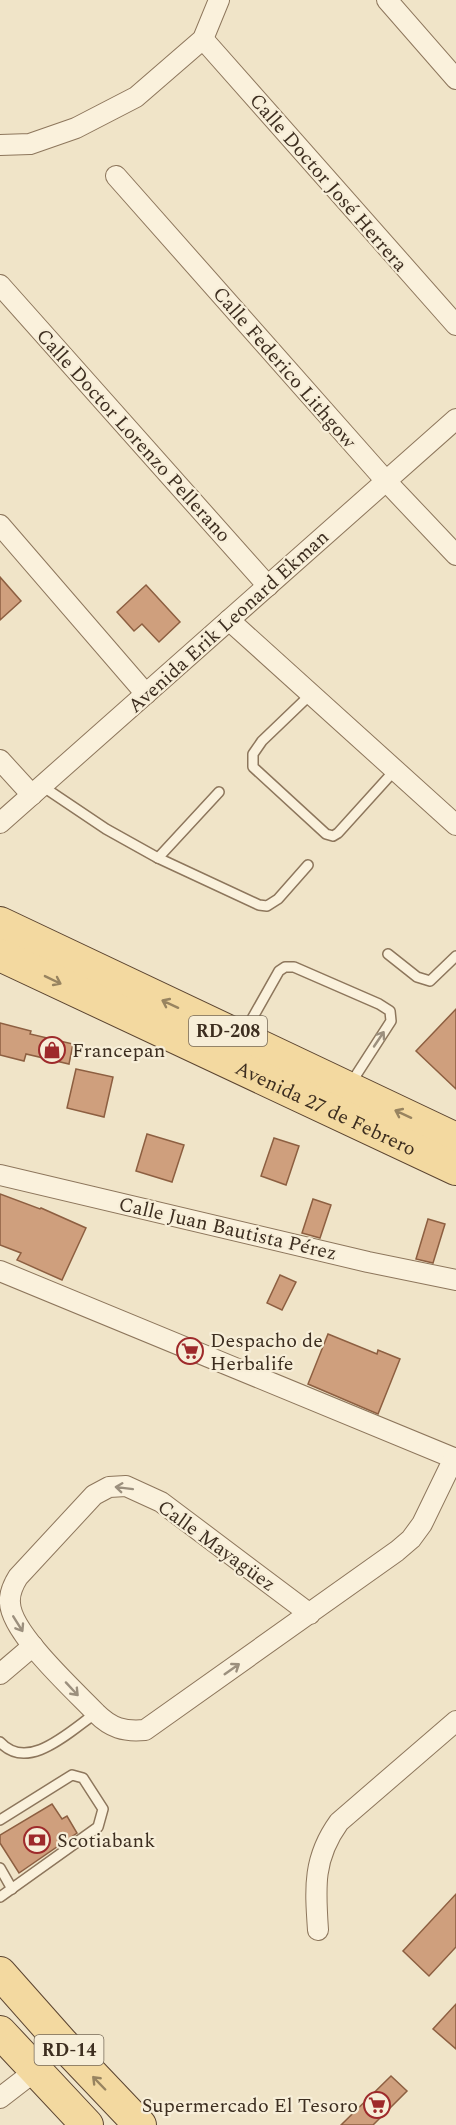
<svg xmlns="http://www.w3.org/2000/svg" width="456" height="2125" viewBox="0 0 456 2125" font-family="Spectral,serif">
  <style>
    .building { fill: #cf9f7d; stroke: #8d5f41; stroke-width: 1.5 }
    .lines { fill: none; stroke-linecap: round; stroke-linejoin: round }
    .lane-casing { stroke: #8d765c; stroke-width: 12 }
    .street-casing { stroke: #8d765c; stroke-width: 22 }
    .primary-casing { stroke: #5b4430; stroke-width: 34 }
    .lane { stroke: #faf1dc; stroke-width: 9 }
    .street { stroke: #faf1dc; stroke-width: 20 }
    .primary { stroke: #f3d9a0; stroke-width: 32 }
    .oneway { stroke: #988460 }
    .oneway2 { stroke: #9c907e }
    .labels { text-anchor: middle; stroke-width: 4.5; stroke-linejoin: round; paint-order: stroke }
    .shield { fill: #f7eed8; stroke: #756857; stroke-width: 1.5 }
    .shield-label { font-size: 18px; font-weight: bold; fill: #3d2e20 }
    .street-label { font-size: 20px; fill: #3d2e20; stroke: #f7eed8 }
    .poi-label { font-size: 20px; fill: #3d2e20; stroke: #f7eed8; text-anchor: start }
  </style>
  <rect width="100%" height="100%" fill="#f0e4c8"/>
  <g class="building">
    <polygon points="0,577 21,601 0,620"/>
    <polygon points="146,585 180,622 159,642 142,624 134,631 117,612"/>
    <polygon points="456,1009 456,1089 416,1051"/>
    <polygon points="0,1023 31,1031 30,1034 73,1044 69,1064 26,1054 24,1061 0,1055"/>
    <polygon points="76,1069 113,1077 104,1117 67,1108"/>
    <polygon points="147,1134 184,1145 172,1182 136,1171"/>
    <polygon points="274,1138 299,1146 286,1185 261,1176"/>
    <polygon points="0,1194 40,1209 41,1208 86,1228 62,1280 17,1260 21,1253 0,1245"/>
    <polygon points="313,1199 331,1205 320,1238 302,1233"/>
    <polygon points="428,1219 445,1224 433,1263 416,1259"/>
    <polygon points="280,1275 296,1282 282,1310 267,1303"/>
    <polygon points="328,1334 377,1354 378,1350 400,1359 378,1414 308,1384"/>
    <polygon points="52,1804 62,1819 67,1816 77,1833 19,1873 0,1843 0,1835"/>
    <polygon points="456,1894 456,1947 429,1976 403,1951"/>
    <polygon points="456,2004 456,2049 433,2029"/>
    <polygon points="391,2076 407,2091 373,2125 341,2125"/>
  </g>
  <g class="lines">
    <defs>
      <g id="lane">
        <polyline points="311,694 262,741 253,754 253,767 326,834 333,836 338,833 395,770"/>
        <polyline points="42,786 106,829 158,858 259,905 267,906 278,899 308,865"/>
        <polyline points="158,858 219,792"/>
        <polyline points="388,954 417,977 430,981 456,956"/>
        <polyline points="244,1033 279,971 285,967 294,967 379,1004 390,1011 391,1021 351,1083"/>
        <path d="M0 1742C28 1773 70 1731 96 1713"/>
        <polyline points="0,1820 72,1775 83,1778 103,1809 98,1827 0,1897"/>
        <polyline points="0,1868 12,1889"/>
      </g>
      <g id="street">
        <polyline points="387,0 456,79"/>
        <polyline points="203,39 456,325"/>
        <polyline points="0,145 30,144 76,128 136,97 203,39 219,0"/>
        <polyline points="116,176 386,481 456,555"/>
        <polyline points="0,285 268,586"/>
        <polyline points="0,525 146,694"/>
        <polyline points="229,620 456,825"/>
        <polyline points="0,760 32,795"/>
        <polyline points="0,823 456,419"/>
        <polyline points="0,1175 368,1262 456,1280"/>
        <polyline points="0,1271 456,1459"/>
        <path d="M310 1614 161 1502 126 1486 109 1487 94 1495 18 1577C13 1585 9 1593 10 1603 11 1633 74 1690 96 1713 111 1728 124 1732 145 1730L397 1551 411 1539 422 1524 454 1458"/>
        <polyline points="0,1674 33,1646"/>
        <path d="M318 1930C315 1887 313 1858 339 1822L456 1721"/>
        <polyline points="0,2098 35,2071"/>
      </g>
      <g id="primary">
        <polyline points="0,923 456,1139"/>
        <path id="s1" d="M0 955 456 1169"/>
        <polyline points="0,1973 63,2044 140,2125"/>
        <polyline points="0,2032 87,2125"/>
      </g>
    </defs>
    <use href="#lane" class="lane-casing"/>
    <use href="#street" class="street-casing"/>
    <use href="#primary" class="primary-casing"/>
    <use href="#lane" class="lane"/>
    <use href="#street" class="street"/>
    <use href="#primary" class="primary"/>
  </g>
  <defs><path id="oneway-shaft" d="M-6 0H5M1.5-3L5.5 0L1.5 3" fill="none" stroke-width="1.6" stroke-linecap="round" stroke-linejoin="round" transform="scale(1.5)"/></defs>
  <g class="oneway">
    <use href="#oneway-shaft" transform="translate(53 980) rotate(26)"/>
    <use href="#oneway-shaft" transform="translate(170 1004) rotate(-155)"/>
    <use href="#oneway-shaft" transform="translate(403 1114) rotate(-155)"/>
    <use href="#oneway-shaft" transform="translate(99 2083) rotate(-134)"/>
  </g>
  <g class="oneway2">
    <use href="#oneway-shaft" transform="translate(379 1039) rotate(-56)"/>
    <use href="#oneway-shaft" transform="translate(124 1488) rotate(-173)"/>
    <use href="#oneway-shaft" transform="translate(18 1624) rotate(58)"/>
    <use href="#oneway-shaft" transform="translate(232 1669) rotate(-35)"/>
    <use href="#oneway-shaft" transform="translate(72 1689) rotate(47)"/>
  </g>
  <defs>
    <symbol id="shop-ring" viewBox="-11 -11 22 22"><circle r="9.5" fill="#f7eed8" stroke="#9e2a2b" stroke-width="1.5"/><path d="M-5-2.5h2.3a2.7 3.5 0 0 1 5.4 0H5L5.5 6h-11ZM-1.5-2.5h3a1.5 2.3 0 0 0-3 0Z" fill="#9e2a2b"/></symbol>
    <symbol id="supermarket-ring" viewBox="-11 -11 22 22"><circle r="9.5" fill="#f7eed8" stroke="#9e2a2b" stroke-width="1.5"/><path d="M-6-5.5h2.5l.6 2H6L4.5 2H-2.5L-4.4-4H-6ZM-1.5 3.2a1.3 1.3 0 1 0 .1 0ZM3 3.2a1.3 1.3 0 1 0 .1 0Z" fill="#9e2a2b"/></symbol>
    <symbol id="bank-ring" viewBox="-11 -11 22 22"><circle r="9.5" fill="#f7eed8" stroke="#9e2a2b" stroke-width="1.5"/><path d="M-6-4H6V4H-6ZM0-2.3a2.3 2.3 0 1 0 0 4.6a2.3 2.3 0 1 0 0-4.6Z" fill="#9e2a2b"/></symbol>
  </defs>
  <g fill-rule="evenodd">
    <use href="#shop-ring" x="37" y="1035" width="30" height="30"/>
    <use href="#supermarket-ring" x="175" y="1336" width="30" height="30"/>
    <use href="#bank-ring" x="22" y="1825" width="30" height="30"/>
    <use href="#supermarket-ring" x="362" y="2090" width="30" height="30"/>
  </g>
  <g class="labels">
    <g class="shield">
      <rect x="189" y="1016" width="78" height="30" rx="4.5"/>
      <rect x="34.5" y="2035" width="69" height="30" rx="4.5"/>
    </g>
    <g class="shield-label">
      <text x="228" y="1037">RD-208</text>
      <text x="69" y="2056">RD-14</text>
    </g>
    <g class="street-label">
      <text transform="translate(329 182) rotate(49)" y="7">Calle Doctor José Herrera</text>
      <text transform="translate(285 367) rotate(49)" y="7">Calle Federico Lithgow</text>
      <text transform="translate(134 435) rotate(48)" y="7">Calle Doctor Lorenzo Pellerano</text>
      <text transform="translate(228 621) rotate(-42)" y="7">Avenida Erik Leonard Ekman</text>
      <text dy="7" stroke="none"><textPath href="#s1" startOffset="360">Avenida 27 de Febrero</textPath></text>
      <text transform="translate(228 1228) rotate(13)" y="7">Calle Juan Bautista Pérez</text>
      <text transform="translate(217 1545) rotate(36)" y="7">Calle Mayagüez</text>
    </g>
    <g class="poi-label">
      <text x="72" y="1057">Francepan</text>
      <text x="210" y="1347">Despacho de<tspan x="210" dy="23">Herbalife</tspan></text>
      <text x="57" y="1847">Scotiabank</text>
      <text x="358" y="2112" text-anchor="end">Supermercado El Tesoro</text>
    </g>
  </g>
</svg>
